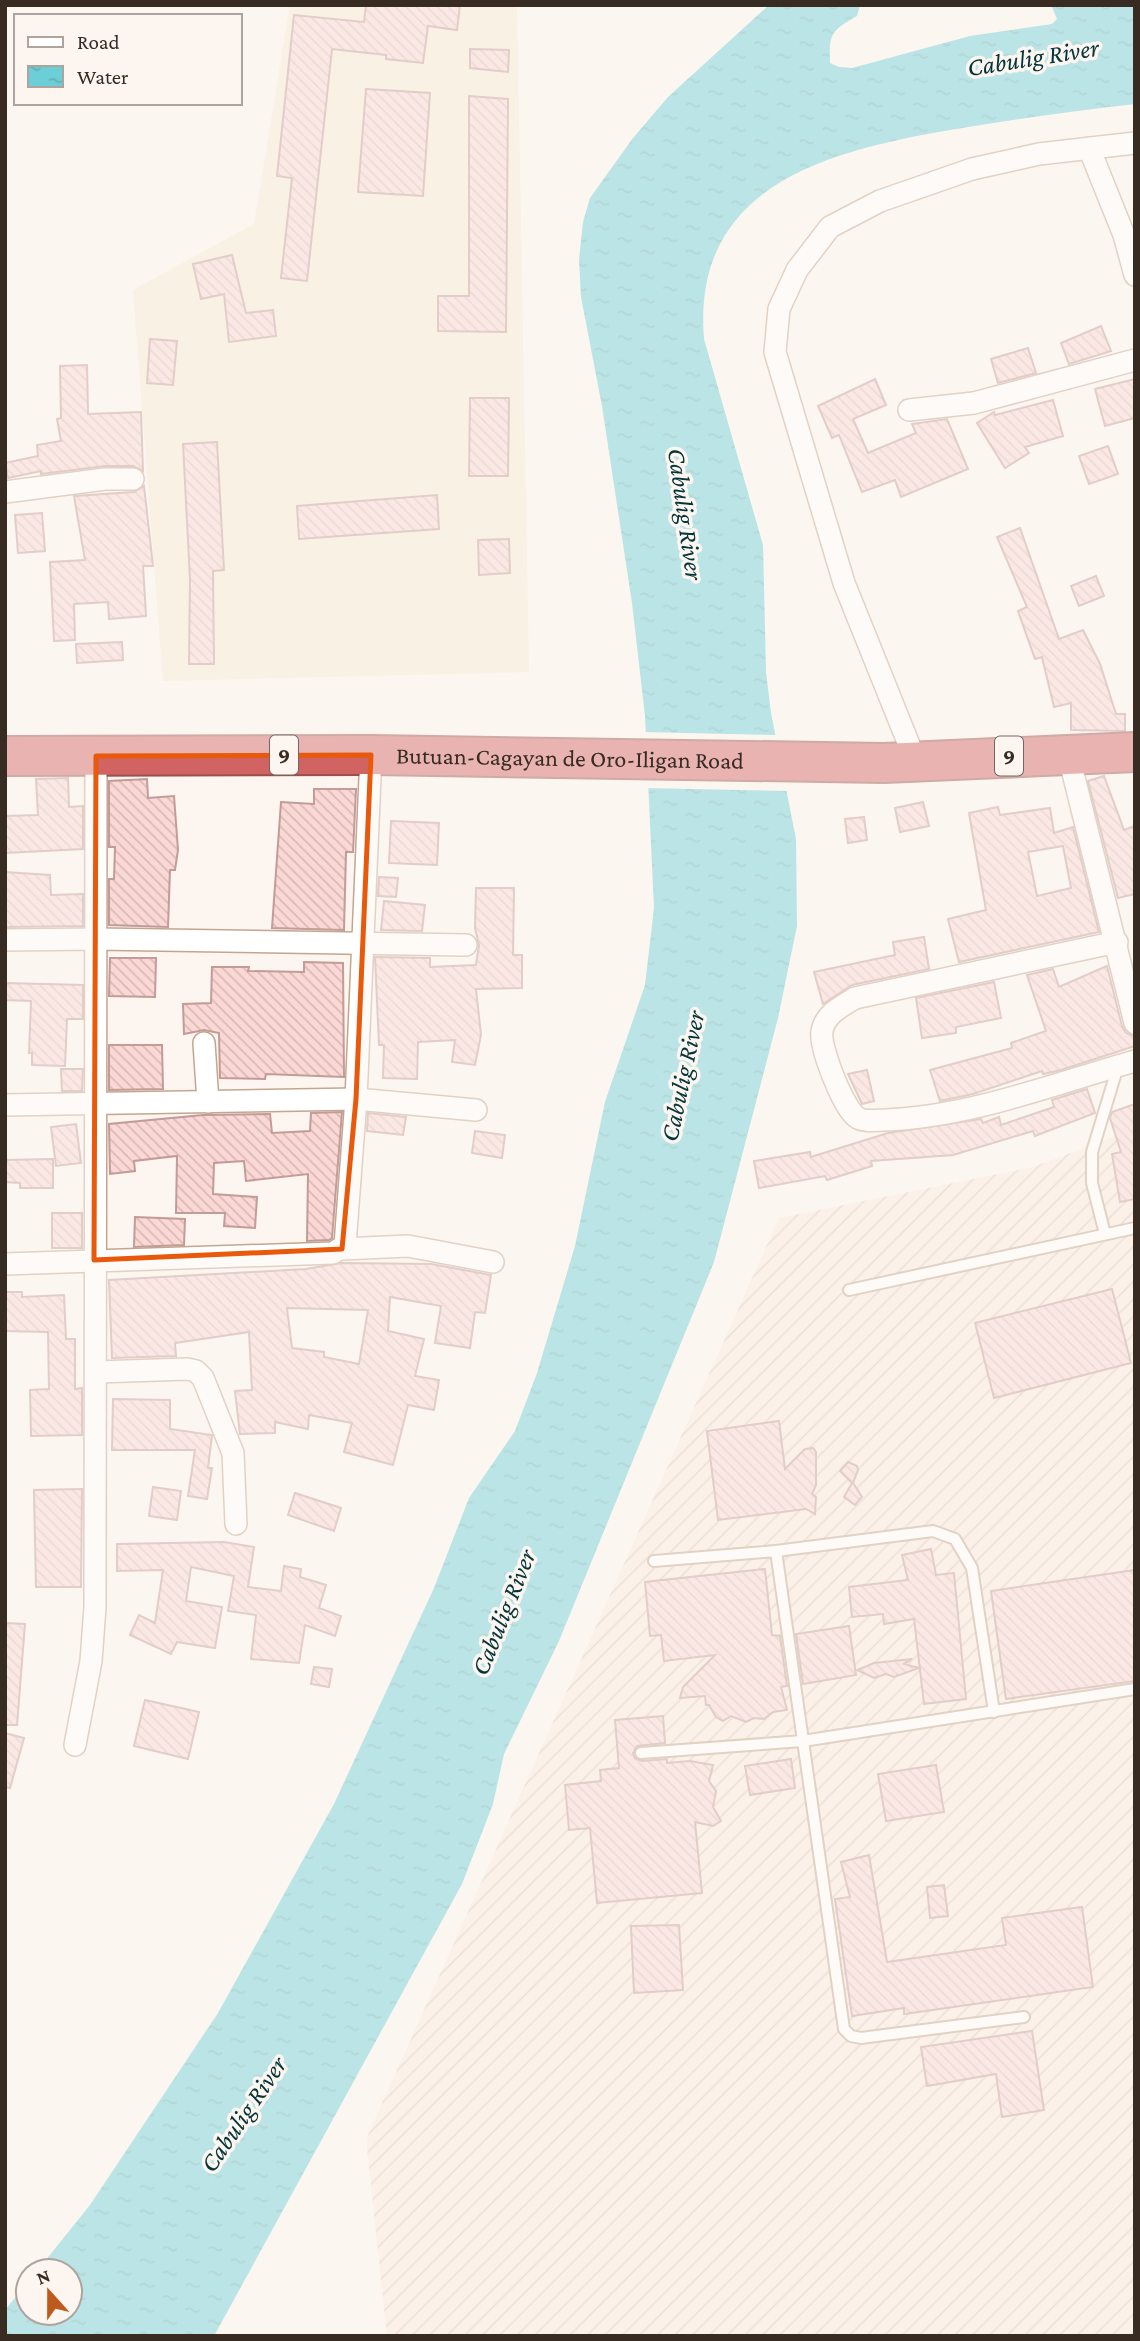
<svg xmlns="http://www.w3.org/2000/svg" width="1140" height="2341" viewBox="0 0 1140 2341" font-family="'Crimson Pro',serif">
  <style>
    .industrial { fill: url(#industrial-furrows) }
    .education { fill: #f8ead7 }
    .water { fill: url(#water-ripples) }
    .pier { fill: #fcf5f0 }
    .building { fill: url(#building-back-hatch); stroke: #c39b98; stroke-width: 2; fill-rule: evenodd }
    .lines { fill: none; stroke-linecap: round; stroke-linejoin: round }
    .lane-casing { stroke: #c4a68e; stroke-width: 14 }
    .street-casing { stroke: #c4a68e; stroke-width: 24 }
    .highway-casing { stroke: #9b4f4c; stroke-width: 42 }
    .lane { stroke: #fff; stroke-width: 10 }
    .street { stroke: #fff; stroke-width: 21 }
    .highway { stroke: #d16363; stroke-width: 38 }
    .marked { fill: none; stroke: #e8590c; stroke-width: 5; stroke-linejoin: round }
    .labels { text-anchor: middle; stroke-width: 7; stroke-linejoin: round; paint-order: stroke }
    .shield { fill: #fcf5f0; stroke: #726860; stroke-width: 2 }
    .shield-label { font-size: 23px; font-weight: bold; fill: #372b22 }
    .street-label { font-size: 24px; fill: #372b22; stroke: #fcf5f0 }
    .water-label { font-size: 26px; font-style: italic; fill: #043539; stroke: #fcf5f0 }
  </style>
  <defs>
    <pattern id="industrial-furrows" width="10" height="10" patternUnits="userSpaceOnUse" patternTransform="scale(1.75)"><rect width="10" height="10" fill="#fcece0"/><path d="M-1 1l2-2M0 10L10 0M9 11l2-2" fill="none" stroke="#d9cbc0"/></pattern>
    <pattern id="water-ripples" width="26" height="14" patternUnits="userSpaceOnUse" patternTransform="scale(1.75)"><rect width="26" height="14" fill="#6cced7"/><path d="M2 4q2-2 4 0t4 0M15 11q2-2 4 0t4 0" fill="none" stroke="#5eb1b8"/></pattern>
    <pattern id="building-back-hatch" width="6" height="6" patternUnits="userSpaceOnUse" patternTransform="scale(1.75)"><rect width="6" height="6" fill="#fbd8d6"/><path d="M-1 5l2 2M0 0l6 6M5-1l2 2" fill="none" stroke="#d8bab7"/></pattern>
  </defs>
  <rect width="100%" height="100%" fill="#fcf5f0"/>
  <polygon class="industrial" points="1135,1129 1135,2336 387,2336 366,2139 779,1218 1033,1167"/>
  <polygon class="education" points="290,5 517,5 529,672 163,681 133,290 254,224"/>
  <path class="water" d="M769 5H860L857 16C831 31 829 33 830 63L839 67 852 68 970 36 1052 24 1057 19 1051 5H1135V104C1075 111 1016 119 956 129 833 150 691 182 704 339L763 545 766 672 771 713 796 839 797 926 778 1018 714 1262 559 1641 504 1754 493 1804 462 1884 214 2336H5V2310L28 2282V2313H70V2271H37L90 2205 218 2013 334 1804 434 1588 469 1498 515 1431 537 1373 575 1246 605 1102 645 985 654 908 645 716 632 603 602 406 581 297 579 260 583 222 590 198 633 138 668 97Z"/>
  <polygon class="pier" points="642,732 778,735 789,791 644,788"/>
  <g class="building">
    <polygon points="366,5 460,5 457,30 428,26 423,63 386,59 386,55 332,49 307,281 281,278 292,178 277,176 294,15 364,22"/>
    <polygon points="470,49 509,50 508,72 470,68"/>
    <polygon points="366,89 430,93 423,196 358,192"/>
    <polygon points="469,96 508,99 506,332 438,331 438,296 469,296"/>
    <polygon points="232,255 246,313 273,310 276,336 229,342 224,294 201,299 193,264"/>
    <polygon points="1101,326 1111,351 1069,364 1061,343"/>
    <polygon points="150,339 177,341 173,385 147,383"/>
    <polygon points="1028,348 1036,373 998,383 991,359"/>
    <polygon points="87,365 88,414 141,412 143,471 133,466 105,466 41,474 41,471 8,478 5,463 38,456 37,445 61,441 57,419 61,418 60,366"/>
    <polygon points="875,379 886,405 853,419 868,453 916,433 912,424 947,419 968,469 901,497 895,480 862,492 839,435 832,438 818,406"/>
    <polygon points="1135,379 1135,418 1105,426 1095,389"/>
    <polygon points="470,398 509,398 508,476 469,476"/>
    <polygon points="1053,400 1063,436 1025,447 1029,453 1005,468 977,423 994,412 995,415"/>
    <polygon points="217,442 224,570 213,571 214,664 189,664 190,579 183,444"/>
    <polygon points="1108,446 1118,474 1089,484 1079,456"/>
    <polygon points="144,486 153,566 143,566 146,616 109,619 108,602 74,604 75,640 54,641 50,562 85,560 74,496 134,492"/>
    <polygon points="437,495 439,529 299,539 297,506"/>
    <polygon points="42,513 45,551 18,553 15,515"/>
    <polygon points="1020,528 1059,639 1083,630 1100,664 1116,714 1125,714 1125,731 1071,730 1071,703 1054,707 1042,657 1035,659 1018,611 1027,607 997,537"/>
    <polygon points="509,539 510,573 479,575 478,540"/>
    <polygon points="1096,576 1104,596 1079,606 1071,586"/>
    <polygon points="122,642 123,660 77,663 76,644"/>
    <polygon points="1104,776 1124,830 1135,826 1135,894 1118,898 1088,781"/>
    <polygon points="68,778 69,807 83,806 83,849 5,853 5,816 38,815 36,779"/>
    <polygon points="147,779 148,798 174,796 178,850 175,870 170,870 168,927 109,925 109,879 114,879 115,847 109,847 109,781"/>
    <polygon points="314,789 356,789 353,852 346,852 344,930 272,928 281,802 314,804"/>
    <polygon points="923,802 929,826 900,832 895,808"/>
    <path d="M998 807 1000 815 1050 808 1054 833 1073 827 1099 932 959 962 948 919 986 910 969 813ZM1063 846 1071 888 1037 896 1028 852Z"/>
    <polygon points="864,817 867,840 848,843 845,819"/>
    <polygon points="391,821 439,823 437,865 389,863"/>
    <polygon points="5,872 50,875 51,895 83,894 83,926 5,927"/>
    <polygon points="379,877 398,878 396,897 378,896"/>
    <polygon points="476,888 514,888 513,955 522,955 522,988 476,989 481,1035 475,1065 452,1062 455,1040 418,1042 417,1079 383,1078 384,1045 379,1045 375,957 430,958 430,967 476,965 479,945 475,928"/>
    <polygon points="384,901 425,905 422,931 381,930"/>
    <polygon points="924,937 929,969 852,985 823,1004 814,972 895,955 893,942"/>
    <polygon points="110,958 156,958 155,997 109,996"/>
    <polygon points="304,962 343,963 344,1077 266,1074 265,1079 220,1078 219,1033 204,1030 184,1034 183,1004 211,1003 212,967 249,967 248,971 304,972"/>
    <polygon points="1107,966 1122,1026 1126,1033 1135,1036 1135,1046 1061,1070 1043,1074 1042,1071 973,1094 940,1101 930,1070 1012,1048 1011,1043 1046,1031 1027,975 1053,969 1059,987"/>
    <polygon points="994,982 1001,1018 956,1027 956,1033 922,1038 916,998"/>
    <polygon points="5,983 83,985 83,1019 67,1019 65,1066 32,1065 32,1053 29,1053 31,1001 5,1000"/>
    <polygon points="109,1045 162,1045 163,1089 109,1090"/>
    <polygon points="61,1069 83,1069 82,1091 62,1091"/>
    <polygon points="867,1070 874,1101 862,1104 848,1074"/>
    <polygon points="1087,1089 1095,1113 1035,1136 1033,1131 953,1155 871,1161 872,1166 827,1180 825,1176 759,1188 754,1161 810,1152 811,1157 888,1133 981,1119 983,1123 999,1117 1001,1125 1054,1107 1052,1100"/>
    <polygon points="1135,1104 1135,1199 1120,1202 1112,1154 1121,1152 1110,1118 1112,1112"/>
    <polygon points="342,1112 332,1238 329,1240 307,1241 308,1174 246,1181 244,1161 214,1163 213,1194 257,1197 255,1228 224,1226 225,1213 176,1213 177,1156 134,1161 135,1171 110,1174 109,1124 203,1115 270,1114 272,1133 310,1131 311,1113"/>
    <polygon points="368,1113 406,1117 403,1135 367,1131"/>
    <polygon points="76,1124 81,1163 56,1166 51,1127"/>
    <polygon points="475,1131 505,1135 502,1158 472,1153"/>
    <polygon points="53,1159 53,1188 20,1188 20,1183 5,1182 5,1160"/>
    <rect x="52" y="1213" width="30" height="35"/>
    <polygon points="135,1217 185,1219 184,1245 134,1247"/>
    <path d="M341 1263 431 1264 491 1275 485 1313 475 1312 470 1348 435 1343 441 1306 390 1297 388 1331 424 1339 415 1376 439 1380 434 1410 408 1405 393 1465 344 1452 352 1423 309 1415 308 1429 275 1422V1433L240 1434 235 1391 252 1390 249 1332 175 1343 176 1356 112 1358 109 1280 306 1269ZM287 1308 368 1310 359 1364 324 1357V1352L292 1348Z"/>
    <polygon points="1112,1289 1131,1363 994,1398 975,1323"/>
    <polygon points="5,1292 22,1292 22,1297 64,1295 66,1339 75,1339 75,1389 82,1388 82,1435 31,1436 30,1390 49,1389 48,1332 5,1331"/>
    <polygon points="113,1399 170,1400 170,1429 212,1435 208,1468 212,1468 207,1499 188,1496 195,1450 112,1450"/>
    <polygon points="779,1421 785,1469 805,1449 813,1448 816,1452 816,1485 812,1494 816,1497 815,1514 806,1509 718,1520 707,1431"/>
    <polygon points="848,1462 857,1466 858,1470 853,1483 862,1497 855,1505 844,1497 852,1483 840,1471"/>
    <polygon points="153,1487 181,1491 177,1520 149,1516"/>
    <polygon points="82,1489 81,1587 36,1587 34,1490"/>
    <polygon points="295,1493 341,1508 334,1531 288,1515"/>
    <polygon points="224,1542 254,1547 248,1587 281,1591 284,1566 301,1569 300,1577 326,1585 319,1608 341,1616 335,1636 305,1625 299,1663 251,1659 256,1615 228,1611 234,1576 191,1567 186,1601 222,1607 215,1648 177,1642 171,1654 130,1635 139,1615 155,1623 163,1570 117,1571 117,1544"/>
    <polygon points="931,1549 936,1575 954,1573 966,1699 924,1704 914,1619 884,1624 883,1614 852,1617 849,1587 908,1580 902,1555"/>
    <polygon points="765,1569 772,1635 780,1636 787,1686 781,1687 787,1710 773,1712 764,1719 754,1718 746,1722 731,1716 723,1721 716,1717 709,1705 706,1705 705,1696 680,1698 683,1687 715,1655 664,1661 661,1635 650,1636 645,1582"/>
    <polygon points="1135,1570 1135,1681 1006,1699 991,1591"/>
    <polygon points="5,1623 25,1624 17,1725 5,1725"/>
    <polygon points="849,1626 856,1675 803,1684 796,1634"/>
    <polygon points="912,1659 904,1664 919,1668 894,1677 886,1674 874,1678 857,1670 874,1663"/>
    <polygon points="314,1667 332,1669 329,1687 311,1684"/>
    <polygon points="145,1700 199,1712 188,1759 134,1746"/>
    <polygon points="663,1716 665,1743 637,1746 633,1753 635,1758 642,1761 667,1759 667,1763 690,1761 713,1765 709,1781 716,1791 713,1807 721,1821 713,1826 695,1822 702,1893 597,1903 590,1828 569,1830 565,1785 601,1781 600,1770 619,1768 615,1720"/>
    <polygon points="5,1733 24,1738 10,1788 5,1787"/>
    <polygon points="791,1759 795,1788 750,1795 745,1766"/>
    <polygon points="936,1765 944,1812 886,1821 878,1774"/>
    <polygon points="869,1855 887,1962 1006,1945 1002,1918 1082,1907 1093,1987 904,2014 904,2008 852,2016 835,1899 850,1897 841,1862"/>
    <polygon points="944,1885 948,1916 930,1918 927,1887"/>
    <polygon points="679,1925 683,1990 634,1993 631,1926"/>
    <polygon points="1032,2031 1044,2110 1002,2117 996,2074 927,2086 921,2047"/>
  </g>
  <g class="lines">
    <defs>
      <g id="lane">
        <polyline points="1105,1234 1092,1183 1092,1152 1118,1066"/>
        <polyline points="849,1290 1135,1228"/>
        <polyline points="654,1561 776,1551"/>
        <polyline points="994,1712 972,1568 955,1539 933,1531 776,1551 844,2029 851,2036 861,2038 1024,2017"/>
        <polyline points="641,1753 803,1741 1135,1689"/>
      </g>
      <g id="street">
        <polyline points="1089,148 1124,235 1135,275"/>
        <polyline points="909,410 974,403 1135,360"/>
        <polyline points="5,492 105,479 133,479"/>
        <polyline points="1068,753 1135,1023"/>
        <polyline points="916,762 844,583 775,352 779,309 797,270 830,227 880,201 972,169 1039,154 1135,143"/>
        <polyline points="5,940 97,939 466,945"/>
        <path d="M1117 942 855 998C842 1006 825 1014 822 1031 819 1046 844 1111 858 1118 865 1122 877 1120 885 1120 970 1117 1053 1084 1135 1061"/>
        <polyline points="204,1043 208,1102"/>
        <polyline points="5,1105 356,1099 476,1110"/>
        <polyline points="342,1249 408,1246 493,1262"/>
        <polyline points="5,1264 333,1253 345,1245 356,1099 371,755"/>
        <polyline points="97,1372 187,1369 196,1371 203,1378 233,1453 236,1524"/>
        <polyline points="75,1745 91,1661 95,1607 96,756"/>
      </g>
      <g id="highway">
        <path id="s1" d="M5 756 371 755 884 763 1135 752"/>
      </g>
    </defs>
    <use href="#lane" class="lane-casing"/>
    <use href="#street" class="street-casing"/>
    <use href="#highway" class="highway-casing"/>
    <use href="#lane" class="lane"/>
    <use href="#street" class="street"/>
    <use href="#highway" class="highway"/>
  </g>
  <path d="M0 0H1140V2341H0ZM371 755 356 1099 342 1249 94 1260 96 756Z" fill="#fcf5f0" fill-opacity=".55" fill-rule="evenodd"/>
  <path class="marked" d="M371 755 356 1099 342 1249 94 1260 96 756Z"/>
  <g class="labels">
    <g class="shield">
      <rect x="270" y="735.5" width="28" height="39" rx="5"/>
      <rect x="995" y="736.5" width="28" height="39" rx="5"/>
    </g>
    <g class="shield-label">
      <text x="284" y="763">9</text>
      <text x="1009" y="764">9</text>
    </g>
    <g class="street-label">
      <text dy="8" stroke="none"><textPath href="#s1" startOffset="565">Butuan-Cagayan de Oro-Iligan Road</textPath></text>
    </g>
    <g class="water-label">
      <text transform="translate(1033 57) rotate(-9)" y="9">Cabulig River</text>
      <text transform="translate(686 514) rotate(82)" y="9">Cabulig River</text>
      <text transform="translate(682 1076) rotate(-78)" y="9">Cabulig River</text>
      <text transform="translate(503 1612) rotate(-68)" y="9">Cabulig River</text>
      <text transform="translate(243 2114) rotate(-56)" y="9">Cabulig River</text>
    </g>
  </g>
  <rect width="1140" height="2341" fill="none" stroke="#372b22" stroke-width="14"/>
  <rect x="14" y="14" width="228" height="91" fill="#fcf5f0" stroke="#ada49e" stroke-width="2"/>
  <rect x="28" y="37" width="35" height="10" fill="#ffffff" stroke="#ada49e" stroke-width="2"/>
  <text x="77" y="49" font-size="21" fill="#372b22">Road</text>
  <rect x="28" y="66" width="35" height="21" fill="url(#water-ripples)" stroke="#ada49e" stroke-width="2"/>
  <text x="77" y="84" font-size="21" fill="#372b22">Water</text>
  <g transform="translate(49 2292) rotate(339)"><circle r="33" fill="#fcf5f0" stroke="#ada49e" stroke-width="2"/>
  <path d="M0-5L12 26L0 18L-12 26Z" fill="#bd5b1e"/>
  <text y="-10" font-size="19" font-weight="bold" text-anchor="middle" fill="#372b22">N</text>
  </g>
</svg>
